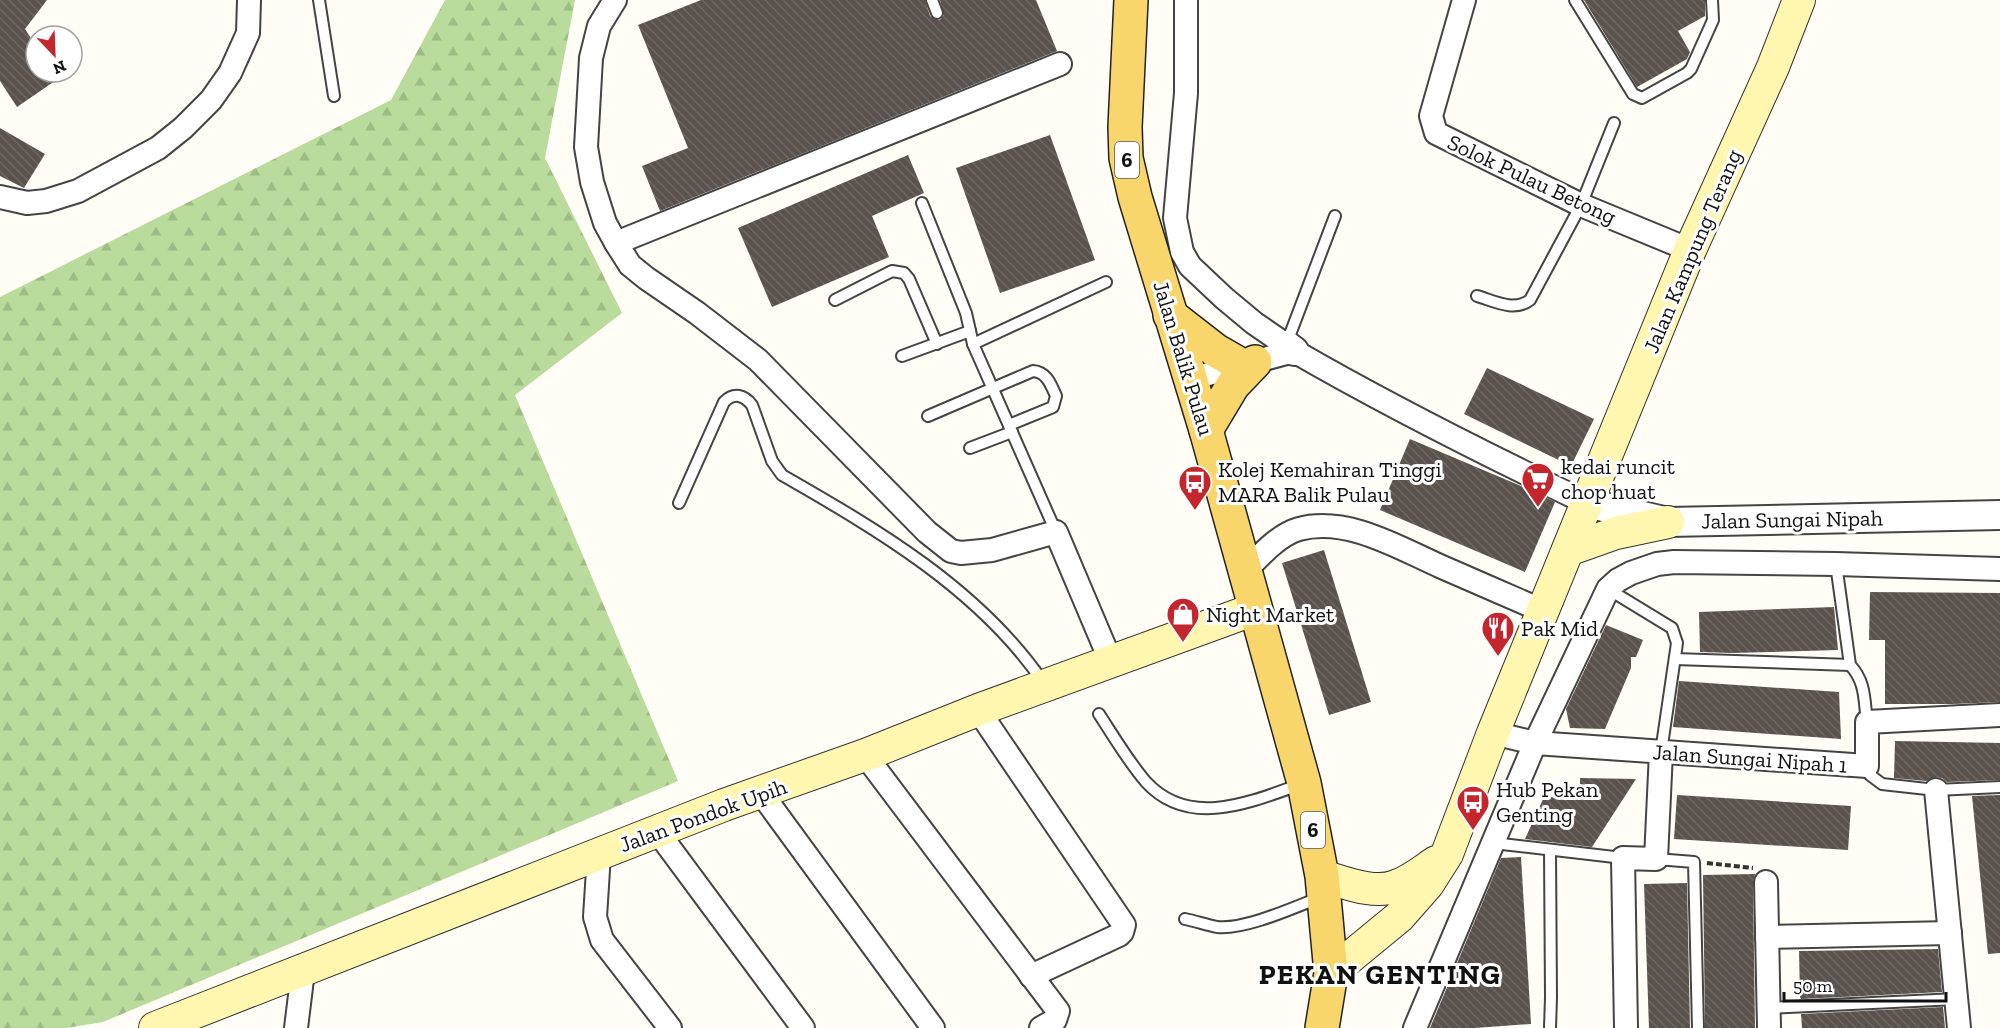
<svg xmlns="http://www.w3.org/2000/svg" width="2000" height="1028" viewBox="0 0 2000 1028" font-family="'Zilla Slab',serif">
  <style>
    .forest { fill: url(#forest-firs) }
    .building { fill: url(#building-back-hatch) }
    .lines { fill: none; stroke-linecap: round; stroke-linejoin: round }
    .service-casing { stroke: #444; stroke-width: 14 }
    .minor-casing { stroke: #444; stroke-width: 26 }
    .tertiary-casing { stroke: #444; stroke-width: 32 }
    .secondary-casing { stroke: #333; stroke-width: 34 }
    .primary-casing { stroke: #222; stroke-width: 36 }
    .path { stroke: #333; stroke-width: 4; stroke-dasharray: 6 3; stroke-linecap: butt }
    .service { stroke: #fff; stroke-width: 10 }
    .minor { stroke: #fff; stroke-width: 22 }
    .tertiary { stroke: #fff; stroke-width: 28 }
    .secondary { stroke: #fff6b0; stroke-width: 32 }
    .primary { stroke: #f9d66b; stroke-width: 33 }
    .labels { text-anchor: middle; stroke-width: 6; stroke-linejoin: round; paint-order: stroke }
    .shield { fill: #fff; stroke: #585858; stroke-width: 1.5 }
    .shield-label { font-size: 21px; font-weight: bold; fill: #111 }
    .street-label { font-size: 22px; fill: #111; stroke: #fff }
    .poi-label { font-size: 22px; fill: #111; stroke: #fff; text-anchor: start }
    .district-label { font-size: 28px; font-weight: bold; letter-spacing: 1.5px; fill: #111; stroke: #fff }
  </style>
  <defs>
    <pattern id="forest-firs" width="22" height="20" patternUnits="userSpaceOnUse" patternTransform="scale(1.5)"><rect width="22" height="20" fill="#b9dc9c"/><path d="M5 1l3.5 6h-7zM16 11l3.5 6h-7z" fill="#9ebc85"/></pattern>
    <pattern id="building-back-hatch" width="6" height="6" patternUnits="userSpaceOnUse" patternTransform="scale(1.5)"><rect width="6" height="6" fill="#5a524d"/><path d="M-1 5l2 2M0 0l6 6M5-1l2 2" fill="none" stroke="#6d6662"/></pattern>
  </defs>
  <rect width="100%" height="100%" fill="#fffdf5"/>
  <polygon class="forest" points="445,0 575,0 545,158 622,313 515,395 678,781 103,1022 66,1028 0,1028 0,297 391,100"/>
  <g class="building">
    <polygon points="0,0 47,0 25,29 36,46 36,72 68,72 17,107 0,81"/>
    <polygon points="701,0 925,0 930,16 936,20 940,20 944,15 940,0 1036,0 1057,51 660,211 642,166 688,148 638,25"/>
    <polygon points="1584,0 1705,0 1705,16 1678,31 1690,52 1687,59 1637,87"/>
    <polygon points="0,128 45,154 24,188 0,176"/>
    <polygon points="1050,135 1095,260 1000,293 956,168"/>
    <polygon points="908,155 924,193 872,216 889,257 772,307 738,228"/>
    <polygon points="1487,368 1594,419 1571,466 1464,414"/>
    <polygon points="1410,439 1521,486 1555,502 1525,572 1380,510"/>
    <polygon points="1324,550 1371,702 1329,715 1282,563"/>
    <polygon points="1870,592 2000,593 2000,702 1954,704 1885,704 1885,640 1869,640"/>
    <polygon points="1834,607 1838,650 1732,653 1700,652 1699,612"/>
    <polygon points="1606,625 1643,640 1636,657 1631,657 1631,668 1605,729 1570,728 1566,709"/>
    <polygon points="1679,681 1839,692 1841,739 1673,727"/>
    <polygon points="1895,741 2000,743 2000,780 1947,782 1942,778 1935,777 1926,781 1894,778"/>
    <polygon points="1580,778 1636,779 1592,847 1525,839 1544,797 1580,798"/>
    <polygon points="1677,795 1851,806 1848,850 1674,839"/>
    <polygon points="2000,795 2000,953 1988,954 1972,796"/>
    <polygon points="1521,857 1531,1024 1475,1028 1430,1028 1501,858"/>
    <polygon points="1755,874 1753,882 1755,1028 1705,1028 1703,875"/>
    <polygon points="1687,883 1690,1028 1649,1028 1644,884"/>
    <polygon points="1938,949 1942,992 1801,999 1800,997 1799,951"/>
    <polygon points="1943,1007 1945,1028 1802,1028 1801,1014"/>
  </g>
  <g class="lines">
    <defs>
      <g id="service">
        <polyline points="319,0 334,96"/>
        <polyline points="932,0 937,13"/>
        <polyline points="1575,0 1633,94 1642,98 1687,73 1691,69 1713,20 1712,0"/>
        <polyline points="922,203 966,313 973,344 1056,532"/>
        <path d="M1477 296C1494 301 1514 312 1530 300L1581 205 1614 123"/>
        <polyline points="835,300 892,271 904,273 909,279 937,344"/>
        <polyline points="973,344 1106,282"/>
        <polyline points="1286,345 1335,216"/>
        <polyline points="902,356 970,331"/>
        <path d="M928 416 1033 371C1047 372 1051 385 1056 396L1053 407 1009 425"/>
        <polyline points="970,448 1012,432"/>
        <path d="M679 503 724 402C734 392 744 395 752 405L772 461 782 475C878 530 979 589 1043 682"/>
        <path d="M1836 564 1850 665C1866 682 1864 700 1867 722"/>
        <polyline points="1608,589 1672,628 1677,643 1661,752"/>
        <polyline points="1675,659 1850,665"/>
        <path d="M1099 714C1114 737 1128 761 1146 782 1189 829 1251 802 1301 784"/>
        <polyline points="1867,766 1870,775 1882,784 1936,790 2000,787"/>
        <polyline points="1493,843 1623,858"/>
        <polyline points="1550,851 1551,997 1550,1028"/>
        <polyline points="1656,859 1694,862 1698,1028"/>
        <path d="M1185 919C1195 921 1207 925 1217 927 1245 930 1295 907 1321 897"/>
        <polyline points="1769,1008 1957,999"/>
      </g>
      <g id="minor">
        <polyline points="615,0 599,26 591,58 586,147 592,182 605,223 616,243 630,265 646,278 697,313 758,360 927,532 951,551 961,553 992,550 1056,532 1111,662"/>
        <polyline points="1186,0 1186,93 1175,218 1182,252 1190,266 1224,298 1254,323 1286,345"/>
        <polyline points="1464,0 1431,116 1436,133 1581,205 1690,250"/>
        <polyline points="0,197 27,203 46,201 78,191 158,148 183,128 211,100 230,73 248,33 249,0"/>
        <polyline points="616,243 1060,64"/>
        <path d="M1190 379 1294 351C1389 406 1487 455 1587 503"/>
        <path d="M1245 571C1260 556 1278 535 1299 529 1347 516 1399 548 1442 567 1476 582 1509 596 1543 611"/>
        <polyline points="978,710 1124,925 1122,932 1119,935 1031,976"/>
        <polyline points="1493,733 1535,743 1867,766 1867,722 2000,715"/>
        <polyline points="865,755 1058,1011 1055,1020 1041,1028"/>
        <polyline points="1936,790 1959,1028"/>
        <polyline points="761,793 933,1028"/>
        <polyline points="657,831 803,1028"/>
        <polyline points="599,854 595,917 602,940 670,1028"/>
        <polyline points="1766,882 1769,1028"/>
        <polyline points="1767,937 1950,933"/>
        <polyline points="296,1028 303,971"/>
        <polyline points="1415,1028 1535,743 1608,589 1618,580 1631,573 1657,564 1674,562 1836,564 2000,569"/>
        <polyline points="1626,1028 1623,858 1656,859 1661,752"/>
      </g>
      <g id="tertiary">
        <polyline points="1286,345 1294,351"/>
        <polyline points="1587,503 1668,522 2000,515"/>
      </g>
      <g id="secondary">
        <polyline points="1568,550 1616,533 1668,522"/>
        <path d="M1322 876C1344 882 1374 895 1396 886 1411 881 1424 870 1436 862"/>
        <polyline points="1331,973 1399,917 1428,884 1447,854 1493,733 1690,250 1773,67 1799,0"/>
        <polyline points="155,1028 724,805 865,755 978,710 1255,609"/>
      </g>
      <g id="primary">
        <polyline points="1131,0 1125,127 1126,158 1135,197 1206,430 1304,783 1322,876 1331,973 1322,1028"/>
        <polyline points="1170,315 1215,350 1241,365"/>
        <polyline points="1206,430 1233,385 1255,362"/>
      </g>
    </defs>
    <use href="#service" class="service-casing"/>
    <use href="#minor" class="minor-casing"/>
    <use href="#tertiary" class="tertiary-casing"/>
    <use href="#secondary" class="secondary-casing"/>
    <use href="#primary" class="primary-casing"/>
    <polyline class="path" points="1707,863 1753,868"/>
    <use href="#service" class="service"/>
    <use href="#minor" class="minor"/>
    <use href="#tertiary" class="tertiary"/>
    <use href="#secondary" class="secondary"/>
    <use href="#primary" class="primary"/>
  </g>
  <defs>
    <symbol id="supermarket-pin" viewBox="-11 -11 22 30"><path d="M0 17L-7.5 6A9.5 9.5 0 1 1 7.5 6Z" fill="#c4262e" stroke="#fff"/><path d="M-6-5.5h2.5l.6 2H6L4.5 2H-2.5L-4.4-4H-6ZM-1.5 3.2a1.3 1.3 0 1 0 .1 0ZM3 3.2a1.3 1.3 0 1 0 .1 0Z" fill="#fff"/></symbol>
    <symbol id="bus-pin" viewBox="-11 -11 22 30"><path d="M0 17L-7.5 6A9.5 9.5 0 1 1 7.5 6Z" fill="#c4262e" stroke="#fff"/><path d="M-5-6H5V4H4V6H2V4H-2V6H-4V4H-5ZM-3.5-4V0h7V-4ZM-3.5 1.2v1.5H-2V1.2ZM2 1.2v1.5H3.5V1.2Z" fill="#fff"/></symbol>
    <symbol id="shop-pin" viewBox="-11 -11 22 30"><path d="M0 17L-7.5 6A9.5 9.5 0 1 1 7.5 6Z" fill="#c4262e" stroke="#fff"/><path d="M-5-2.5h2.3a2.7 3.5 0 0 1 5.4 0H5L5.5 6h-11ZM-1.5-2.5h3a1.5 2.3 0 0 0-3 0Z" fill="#fff"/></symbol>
    <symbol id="restaurant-pin" viewBox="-11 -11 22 30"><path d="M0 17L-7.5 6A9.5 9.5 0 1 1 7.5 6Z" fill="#c4262e" stroke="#fff"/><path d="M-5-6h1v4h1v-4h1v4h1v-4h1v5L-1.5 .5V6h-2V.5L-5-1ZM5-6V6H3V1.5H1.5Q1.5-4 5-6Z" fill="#fff"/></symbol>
  </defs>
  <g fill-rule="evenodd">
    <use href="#supermarket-pin" x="1519" y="460" width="38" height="52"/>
    <use href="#bus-pin" x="1176" y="463" width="38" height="52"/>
    <use href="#shop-pin" x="1164" y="595" width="38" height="52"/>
    <use href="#restaurant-pin" x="1479" y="609" width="38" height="52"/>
    <use href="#bus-pin" x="1454" y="783" width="38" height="52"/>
  </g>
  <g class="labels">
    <g class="shield">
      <rect x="1115" y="142" width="24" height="36" rx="4.5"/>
      <rect x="1301" y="812" width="24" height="36" rx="4.5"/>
    </g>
    <g class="shield-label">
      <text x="1127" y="167">6</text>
      <text x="1313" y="837">6</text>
    </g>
    <g class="street-label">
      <text transform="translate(1532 179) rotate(25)" y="8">Solok Pulau Betong</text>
      <text transform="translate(1692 251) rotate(-67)" y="8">Jalan Kampung Terang</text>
      <text transform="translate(1184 358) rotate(73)" y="8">Jalan Balik Pulau</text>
      <text transform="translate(1792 519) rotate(-1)" y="8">Jalan Sungai Nipah</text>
      <text transform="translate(1750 758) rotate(4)" y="8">Jalan Sungai Nipah 1</text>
      <text transform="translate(703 815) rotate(-20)" y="8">Jalan Pondok Upih</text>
    </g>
    <g class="poi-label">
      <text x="1561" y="474">kedai runcit<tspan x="1561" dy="25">chop huat</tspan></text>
      <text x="1218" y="477">Kolej Kemahiran Tinggi<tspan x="1218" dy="25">MARA Balik Pulau</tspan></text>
      <text x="1206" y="622">Night Market</text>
      <text x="1521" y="636">Pak Mid</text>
      <text x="1496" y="797">Hub Pekan<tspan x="1496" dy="25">Genting</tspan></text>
    </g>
    <g class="district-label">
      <text x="1380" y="984">PEKAN GENTING</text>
    </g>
  </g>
  <g transform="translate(54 54) rotate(157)"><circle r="28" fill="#ffffff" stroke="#a0a0a0" stroke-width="1.5"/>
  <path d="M0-4.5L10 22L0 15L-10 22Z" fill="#c4262e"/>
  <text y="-9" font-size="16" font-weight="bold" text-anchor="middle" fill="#111111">N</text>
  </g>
  <path d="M1784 992v9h162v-9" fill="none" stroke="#111111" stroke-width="3"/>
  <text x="1793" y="992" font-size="18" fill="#111111" stroke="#ffffff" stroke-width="4.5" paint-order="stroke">50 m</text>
</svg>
